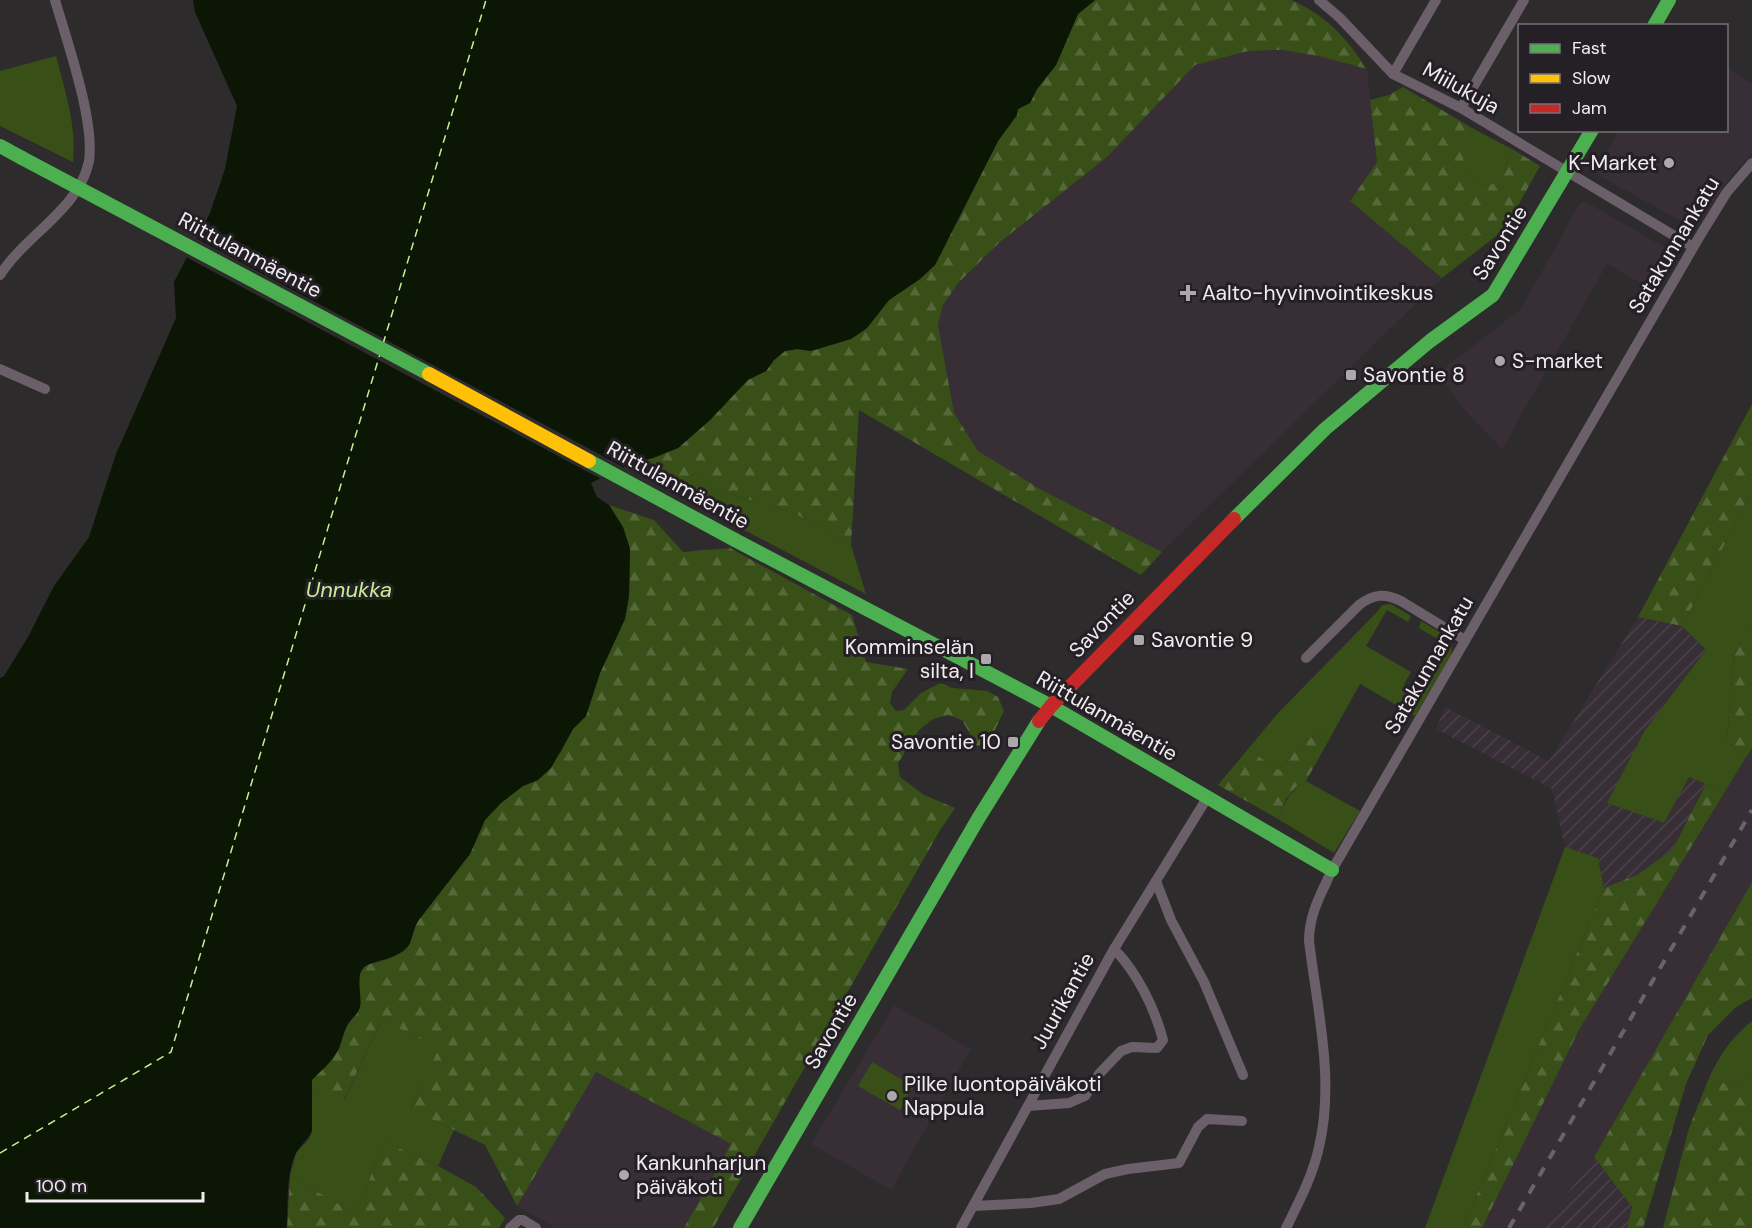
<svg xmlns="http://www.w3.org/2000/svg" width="1752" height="1228" viewBox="0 0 1752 1228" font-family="'DM Sans',sans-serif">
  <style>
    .built { fill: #372e36 }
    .industrial { fill: url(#industrial-furrows) }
    .green { fill: #384f18 }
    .forest { fill: url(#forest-firs) }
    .water { fill: #0b1704 }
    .pier { fill: #2e2b2d }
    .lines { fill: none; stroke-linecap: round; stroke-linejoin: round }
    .ferry { stroke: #c4f094; stroke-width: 1.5; stroke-dasharray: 8 6; stroke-linecap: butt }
    .street { stroke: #6b5f69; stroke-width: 10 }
    .fast { stroke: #4caf50; stroke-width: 14 }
    .jam { stroke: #c62828; stroke-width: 14 }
    .rail { stroke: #6a6469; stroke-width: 4; stroke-dasharray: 10 10; stroke-linecap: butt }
    .fast-bridge { stroke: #4caf50; stroke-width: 14 }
    .slow-bridge { stroke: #ffc107; stroke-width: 14 }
    .poi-dot { fill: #aca8ab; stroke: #252025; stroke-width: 2 }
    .labels { text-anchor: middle; stroke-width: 6; stroke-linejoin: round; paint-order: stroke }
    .street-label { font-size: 21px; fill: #f0ecef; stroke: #252025 }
    .poi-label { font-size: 21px; fill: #f0ecef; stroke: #252025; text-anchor: start }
    .water-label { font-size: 22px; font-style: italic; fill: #c4f094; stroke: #252025 }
  </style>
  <defs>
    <pattern id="industrial-furrows" width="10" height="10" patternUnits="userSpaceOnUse" patternTransform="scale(1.5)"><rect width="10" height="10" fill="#372e36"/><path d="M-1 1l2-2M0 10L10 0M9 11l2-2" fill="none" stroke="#4a424a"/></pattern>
    <pattern id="forest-firs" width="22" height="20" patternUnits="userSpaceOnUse" patternTransform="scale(1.5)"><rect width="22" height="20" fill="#384f18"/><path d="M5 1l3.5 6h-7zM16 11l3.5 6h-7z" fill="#55683a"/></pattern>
  </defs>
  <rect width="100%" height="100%" fill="#2e2b2d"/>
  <g class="built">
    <polygon points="1282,50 1318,56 1367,69 1377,162 1350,201 1442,278 1162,552 1040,489 978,451 954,414 938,325 943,305 959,282 999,243 1107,157 1195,65 1248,51"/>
    <polygon points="1727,68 1752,83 1752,153 1727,181 1697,228 1693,228 1600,176 1598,168 1618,131 1726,130"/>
    <polygon points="1583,202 1586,202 1675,253 1654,291 1607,264 1502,449 1462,407 1438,373 1521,309 1580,203"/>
    <polygon points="1752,748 1752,882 1594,1157 1542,1228 1482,1228 1579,1030"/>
    <polygon points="894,1005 971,1049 891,1190 811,1144"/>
    <polygon points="595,1071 731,1144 684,1228 555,1228 517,1206"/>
  </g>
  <g class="industrial">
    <polygon points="1638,617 1682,626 1706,650 1645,730 1689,777 1706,784 1673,849 1637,875 1604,888 1598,858 1565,847 1552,789 1436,729 1445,707 1549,761"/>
    <polygon points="1594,1157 1632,1207 1627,1228 1542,1228"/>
  </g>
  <g class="green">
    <path d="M56 56C65 91 77 126 73 162L0 126V71Z"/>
    <polygon points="1472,128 1512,149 1500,184 1481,186 1466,172 1460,147"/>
    <polygon points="699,471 712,489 792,512 851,545 866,594 668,490"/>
    <polygon points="1752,492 1752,622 1734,655 1727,740 1745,759 1723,795 1706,784 1689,777 1664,823 1607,803 1645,730 1706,650 1682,626"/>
    <polygon points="1391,604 1411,616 1408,622 1387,610 1366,646 1411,672 1404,684 1421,694 1449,646 1419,628 1421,621 1448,637 1452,643 1451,655 1415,716 1360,684 1335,729 1306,739 1279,770 1248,749 1278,713 1377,612 1382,605"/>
    <path d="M1306 781 1360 811 1334 853 1278 819C1285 802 1290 790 1306 781Z"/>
    <polygon points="1565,847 1598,858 1604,888 1463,1228 1425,1228"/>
    <polygon points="382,1020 440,1048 411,1108 454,1130 438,1166 384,1141 356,1214 290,1176 296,1153 309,1139 312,1131 311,1093 344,1100"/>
    <path d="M1752 1021V1069L1736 1087 1709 1078C1721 1052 1731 1039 1752 1021Z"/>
    <polygon points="872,1062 913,1086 900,1110 858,1086"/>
  </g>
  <g class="forest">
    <path d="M1095 0H1291C1327 16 1345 36 1367 69L1318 56 1282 50 1248 51 1195 65 1107 157 999 243 959 282 943 305 938 325 954 413 978 451 1040 489 1162 552 1141 575 859 410 851 545 792 512 712 489 699 471 668 490 629 464 653 458 678 448 710 420 748 379 766 371 774 360 785 351 797 349 811 351 851 339 867 328 889 300 920 279 935 265 998 141 1017 115 1018 109 1030 103 1037 89 1056 65 1078 14Z"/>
    <polygon points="1403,87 1472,128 1461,147 1466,172 1481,186 1500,183 1512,149 1540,166 1505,229 1442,278 1350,201 1377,162 1370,100 1389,95"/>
    <polygon points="1752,404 1752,492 1682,626 1638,617"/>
    <path d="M609 505 654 520 683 552 730 548 852 615 866 662 908 669 892 692 890 703 896 711 904 710 921 693 940 683 953 688 987 691 998 697 1004 711 988 744 977 746 962 720 948 715 933 719 919 730 898 763 900 777 924 795 955 808 939 832 713 1228H684L731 1144 596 1072 517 1206 485 1145 411 1109 439 1048 382 1020 343 1101 311 1093 312 1080 339 1049 347 1025 358 1012 360 973 363 967C377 961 403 958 410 943 413 936 414 928 418 921L470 854 485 820 501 803 523 786 538 780 561 752 573 729 586 716 600 673 625 619 629 596 630 549 623 527Z"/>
    <polygon points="1752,622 1752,748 1745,759 1727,740 1734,655"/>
    <polygon points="1335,729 1306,781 1295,788 1286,799 1278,819 1218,785 1248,749 1279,770 1306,739"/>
    <polygon points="1706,784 1723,795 1579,1030 1482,1228 1463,1228 1604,888 1637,875 1673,849"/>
    <polygon points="1752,882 1752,998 1736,1007 1708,1035 1686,1084 1643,1228 1627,1228 1632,1207 1594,1157"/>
    <polygon points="1752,1069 1752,1228 1663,1228 1689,1128 1709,1078 1736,1087"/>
    <polygon points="384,1141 438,1166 476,1187 505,1218 499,1228 287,1228 290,1176 356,1214"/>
  </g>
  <path class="water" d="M193 0H1095L1078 14 1056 65 1037 89 1030 103 1018 109 1017 115 998 141 935 265 920 279 889 300 867 328 851 339 811 351 797 349 785 351 774 360 766 371 748 380 710 420 678 448 653 458 629 464 591 483 597 497 609 505 623 527 630 549 629 596 625 619 600 673 586 716 573 729 551 768 538 780 523 786 501 803 485 820 470 854 418 921C414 928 413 935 410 943 404 956 381 960 369 964 352 972 363 993 360 1007 358 1015 350 1019 347 1026 343 1033 342 1041 339 1048 333 1061 322 1070 312 1080V1131C308 1140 300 1145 296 1153 286 1172 288 1207 287 1228H0V678L4 676 28 637 54 586 89 537 116 454 176 318 174 282 210 213 225 169 237 106 195 12Z"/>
  <polygon class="pier" points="194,237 627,469 603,480 184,256"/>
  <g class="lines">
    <g class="ferry">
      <polyline points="383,344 486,0"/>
      <polyline points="0,1153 171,1052 380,354"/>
    </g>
    <g class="street">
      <polyline points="1319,0 1340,18 1393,74 1461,108 1693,247"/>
      <polyline points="1393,74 1436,0"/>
      <polyline points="1461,108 1524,0"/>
      <path d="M0 275C18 247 47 228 69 201 78 190 86 176 89 161 95 121 67 41 55 0"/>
      <polyline points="0,369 45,389"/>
      <path d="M1306 658 1359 605C1373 594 1385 593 1401 601L1465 640"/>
      <polyline points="1156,881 1171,920 1204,982 1243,1075"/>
      <path d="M1028 1106 1069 1103 1085 1096 1099 1074 1121 1051 1132 1047 1157 1048 1163 1040C1155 1009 1137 972 1114 949"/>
      <polyline points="974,1206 1031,1203 1059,1199 1105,1174 1128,1169 1179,1163 1198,1127 1207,1119 1242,1121"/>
      <polyline points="510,1228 519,1220 523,1220 536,1228"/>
      <polyline points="961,1228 1114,949 1207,798"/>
      <path d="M1286 1228C1299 1202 1313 1175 1319 1147 1335 1080 1317 1008 1309 941 1309 914 1321 894 1332 870L1701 234 1727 192 1752 163"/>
    </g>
    <g class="fast">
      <polyline points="1654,26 1669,0"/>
      <polyline points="0,146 22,158"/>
      <polyline points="1234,519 1325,429 1430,341 1493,295 1592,130"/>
      <polyline points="735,540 1051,706 1332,870"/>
      <polyline points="740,1228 978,819 1039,721"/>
    </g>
    <polyline class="jam" points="1039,721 1051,706 1234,519"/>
    <polyline class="rail" points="1509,1228 1752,810"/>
    <g class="fast-bridge">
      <polyline points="22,158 429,374"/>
      <polyline points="589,461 735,540"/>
    </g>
    <polyline class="slow-bridge" points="429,374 589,461"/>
  </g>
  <g class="poi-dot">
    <circle cx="1669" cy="163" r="6"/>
    <path d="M1185 284h6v6h6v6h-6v6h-6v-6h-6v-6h6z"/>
    <circle cx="1500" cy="361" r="6"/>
    <rect x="1345" y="369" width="12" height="12" rx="3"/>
    <rect x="1133" y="634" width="12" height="12" rx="3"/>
    <rect x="980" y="653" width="12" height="12" rx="3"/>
    <rect x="1007" y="736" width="12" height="12" rx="3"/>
    <circle cx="892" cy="1096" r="6"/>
    <circle cx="624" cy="1175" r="6"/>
  </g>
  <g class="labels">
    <g class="street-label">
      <text transform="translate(1461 88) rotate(29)" y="7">Miilukuja</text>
      <text transform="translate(1500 243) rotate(-58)" y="7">Savontie</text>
      <text transform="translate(1674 245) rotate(-59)" y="7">Satakunnankatu</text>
      <text transform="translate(250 255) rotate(28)" y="7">Riittulanmäentie</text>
      <text transform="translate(678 485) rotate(29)" y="7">Riittulanmäentie</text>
      <text transform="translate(1102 624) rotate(-46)" y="7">Savontie</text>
      <text transform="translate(1429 665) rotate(-60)" y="7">Satakunnankatu</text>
      <text transform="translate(1107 716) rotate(30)" y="7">Riittulanmäentie</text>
      <text transform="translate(1063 1001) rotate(-61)" y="7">Juurikantie</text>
      <text transform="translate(831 1031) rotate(-60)" y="7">Savontie</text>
    </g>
    <g class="poi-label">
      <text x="1657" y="170" text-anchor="end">K-Market</text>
      <text x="1202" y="300">Aalto-hyvinvointikeskus</text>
      <text x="1512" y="368">S-market</text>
      <text x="1363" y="382">Savontie 8</text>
      <text x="1151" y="647">Savontie 9</text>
      <text x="974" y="654" text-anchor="end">Komminselän<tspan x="974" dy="24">silta, I</tspan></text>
      <text x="1001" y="749" text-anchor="end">Savontie 10</text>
      <text x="904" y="1091">Pilke luontopäiväkoti<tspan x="904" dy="24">Nappula</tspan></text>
      <text x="636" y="1170">Kankunharjun<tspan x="636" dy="24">päiväkoti</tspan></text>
    </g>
    <g class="water-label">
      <text x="349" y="597">Unnukka</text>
    </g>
  </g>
  <rect x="1518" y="24" width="210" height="108" fill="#252025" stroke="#767276" stroke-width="1.5"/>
  <rect x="1530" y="44" width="30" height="9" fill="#4caf50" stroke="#767276" stroke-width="1.5"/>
  <text x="1572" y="54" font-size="18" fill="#f0ecef">Fast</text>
  <rect x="1530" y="74" width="30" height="9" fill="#ffc107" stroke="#767276" stroke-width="1.5"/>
  <text x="1572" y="84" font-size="18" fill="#f0ecef">Slow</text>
  <rect x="1530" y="104" width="30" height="9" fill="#c62828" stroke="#767276" stroke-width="1.5"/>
  <text x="1572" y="114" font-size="18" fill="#f0ecef">Jam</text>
  <path d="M27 1192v9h176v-9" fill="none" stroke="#f0ecef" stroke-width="3"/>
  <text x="36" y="1192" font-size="18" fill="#f0ecef" stroke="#252025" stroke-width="4.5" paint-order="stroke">100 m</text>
</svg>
